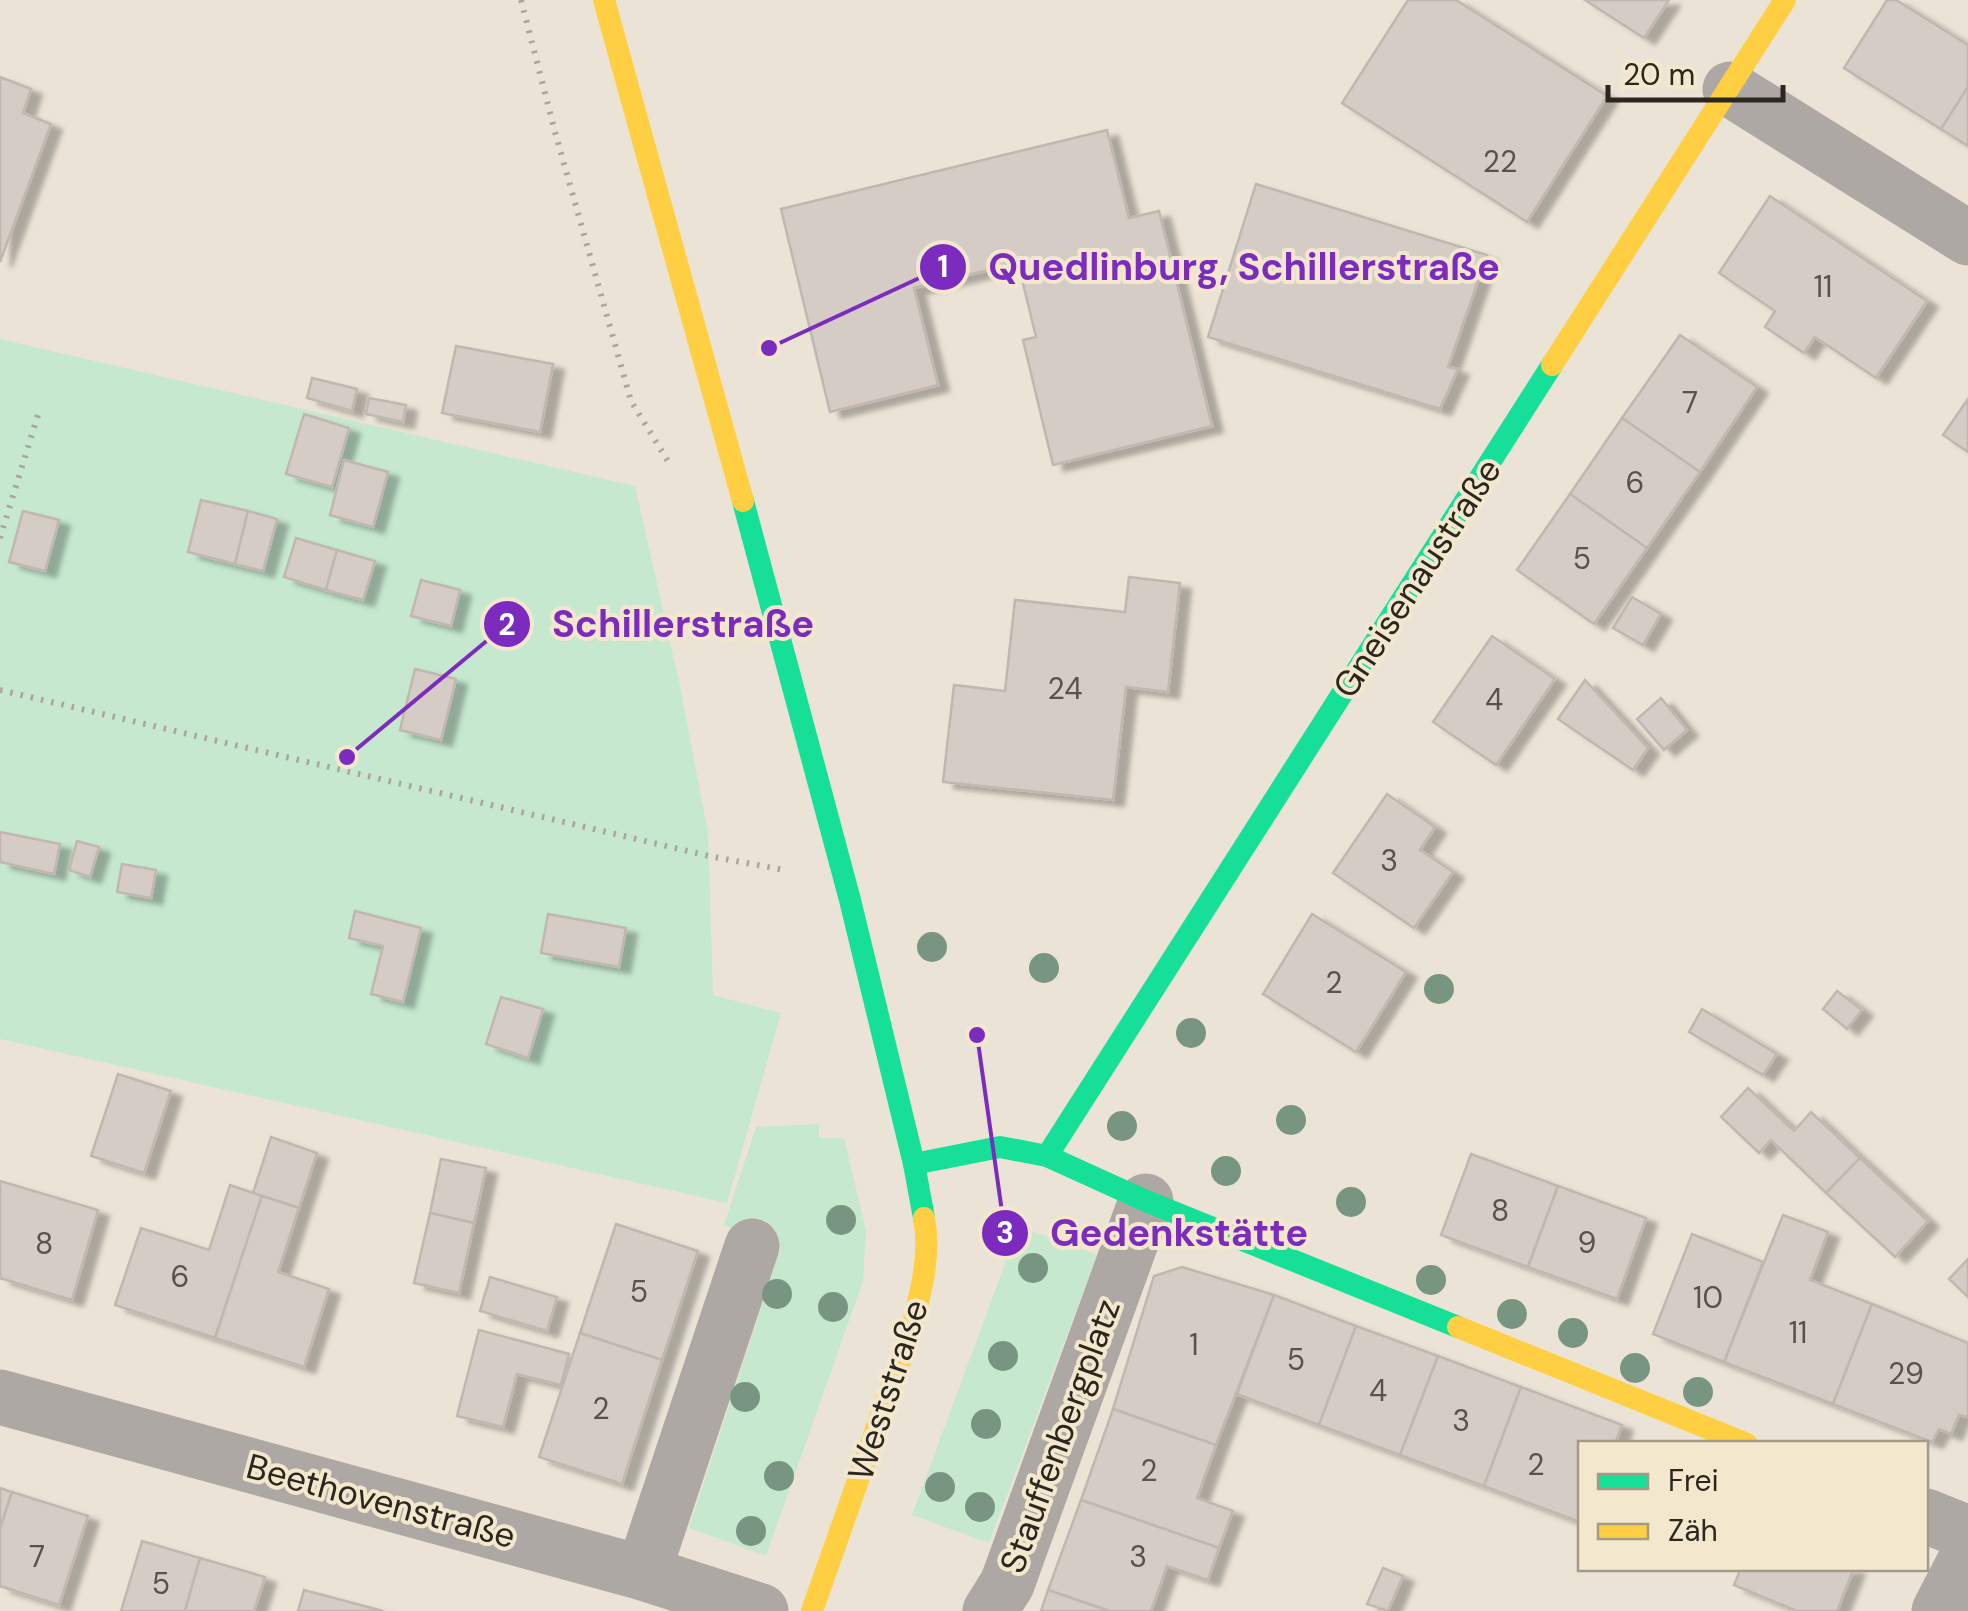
<svg xmlns="http://www.w3.org/2000/svg" width="1968" height="1611" viewBox="0 0 1968 1611" font-family="'DM Sans',sans-serif">
  <style>
    .green { fill: #c6e8cf }
    .building { fill: #d5cdc5; stroke: #c0b7b0; stroke-width: 2.5; filter: url(#shadow) }
    .lines { fill: none; stroke-linecap: round; stroke-linejoin: round }
    .path { stroke: #a9a49e; stroke-width: 6; stroke-dasharray: 2.5 8; stroke-linecap: butt }
    .street { stroke: #ada8a3; stroke-width: 55 }
    .fast { stroke: #16e098; stroke-width: 22 }
    .slow { stroke: #ffcf43; stroke-width: 22 }
    .tree { fill: #789581 }
    .labels { text-anchor: middle; stroke-width: 8; stroke-linejoin: round; paint-order: stroke }
    .number-label { font-size: 30px; fill: #58524a }
    .street-label { font-size: 35px; fill: #2c271e; stroke: #f3e7ce }
    .leader { fill: none; stroke: #7b2cbf; stroke-width: 4 }
    .callout-dot { fill: #7b2cbf; stroke: #f3e7ce; stroke-width: 4 }
    .mark-label { font-size: 30px; text-anchor: middle; font-weight: bold; fill: #fff }
    .callout-label { font-size: 38px; text-anchor: middle; font-weight: bold; fill: #7b2cbf; stroke: #f3e7ce; stroke-width: 8; stroke-linejoin: round; paint-order: stroke }
  </style>
  <defs>
    <filter id="shadow"><feDropShadow dx="11" dy="6" stdDeviation="2.5" flood-color="#0004"/></filter>
  </defs>
  <rect width="100%" height="100%" fill="#ebe4d6"/>
  <g class="green">
    <polygon points="0,339 635,486 679,681 708,833 713,995 781,1013 727,1203 0,1039"/>
    <polygon points="819,1124 819,1138 844,1138 866,1230 863,1281 766,1556 689,1528 781,1247 724,1225 756,1127"/>
    <polygon points="1019,1226 1097,1255 989,1543 912,1515"/>
  </g>
  <g class="building">
    <polygon points="1408,0 1456,0 1607,96 1527,222 1342,103"/>
    <polygon points="1585,0 1669,0 1644,38"/>
    <polygon points="1887,0 1896,0 1968,45 1968,87 1941,129 1844,68"/>
    <polygon points="0,77 31,89 23,113 51,124 0,262"/>
    <polygon points="1968,87 1968,146 1941,129"/>
    <polygon points="1107,130 1129,218 1159,211 1212,426 1053,465 1023,340 1036,337 1018,263 914,288 938,385 830,412 781,209"/>
    <polygon points="1256,184 1487,255 1448,367 1458,369 1440,409 1208,337"/>
    <polygon points="1770,196 1927,301 1876,378 1815,337 1804,353 1765,327 1775,311 1719,273"/>
    <polygon points="1680,335 1757,387 1700,472 1622,418"/>
    <polygon points="456,346 553,364 540,432 442,413"/>
    <polygon points="312,378 357,389 352,411 307,398"/>
    <polygon points="369,398 406,405 403,422 366,414"/>
    <polygon points="1968,399 1968,452 1943,435"/>
    <polygon points="304,414 349,428 332,487 286,474"/>
    <polygon points="1622,418 1700,472 1647,548 1570,494"/>
    <polygon points="344,460 388,472 373,527 330,515"/>
    <polygon points="1570,494 1647,548 1594,624 1517,570"/>
    <polygon points="201,500 248,511 235,564 188,552"/>
    <polygon points="23,511 59,520 45,571 9,562"/>
    <polygon points="248,511 277,519 263,571 235,564"/>
    <polygon points="296,538 337,550 326,590 284,577"/>
    <polygon points="337,550 375,561 363,600 326,590"/>
    <polygon points="1129,577 1180,583 1168,692 1126,687 1113,800 943,782 954,685 1005,691 1015,600 1125,612"/>
    <polygon points="421,580 460,590 451,626 411,616"/>
    <polygon points="1632,597 1661,614 1643,645 1613,628"/>
    <polygon points="1492,636 1555,679 1496,765 1433,722"/>
    <polygon points="415,669 456,679 441,740 400,730"/>
    <polygon points="1585,680 1648,748 1633,770 1558,719"/>
    <polygon points="1661,698 1687,730 1664,750 1637,719"/>
    <polygon points="1387,794 1435,827 1420,850 1453,872 1414,928 1333,873"/>
    <polygon points="0,832 60,844 54,874 0,862"/>
    <polygon points="77,841 99,847 90,877 69,870"/>
    <polygon points="122,864 156,870 151,898 117,892"/>
    <polygon points="355,911 421,928 403,1002 371,994 383,946 349,938"/>
    <polygon points="548,914 626,928 619,967 541,953"/>
    <polygon points="1312,914 1406,972 1356,1052 1263,994"/>
    <polygon points="1837,991 1862,1010 1847,1029 1823,1009"/>
    <polygon points="501,997 543,1009 528,1058 486,1044"/>
    <polygon points="1702,1009 1777,1054 1763,1075 1689,1032"/>
    <polygon points="118,1074 171,1091 144,1173 91,1156"/>
    <polygon points="1748,1088 1794,1131 1811,1112 1860,1158 1826,1193 1771,1140 1759,1153 1721,1117"/>
    <polygon points="271,1137 317,1153 299,1208 253,1193"/>
    <polygon points="1471,1154 1558,1186 1528,1267 1441,1235"/>
    <polygon points="1860,1158 1928,1221 1895,1257 1826,1193"/>
    <polygon points="441,1159 486,1168 474,1223 430,1213"/>
    <polygon points="0,1181 98,1210 72,1300 0,1278"/>
    <polygon points="230,1185 262,1196 215,1338 115,1305 141,1228 209,1250"/>
    <polygon points="1558,1186 1646,1218 1617,1299 1528,1267"/>
    <polygon points="262,1196 299,1208 278,1272 329,1289 304,1367 215,1338"/>
    <polygon points="430,1213 474,1223 459,1293 414,1283"/>
    <polygon points="1783,1215 1828,1232 1810,1280 1872,1304 1833,1404 1724,1362"/>
    <polygon points="616,1224 698,1251 662,1360 580,1333"/>
    <polygon points="1692,1234 1763,1262 1724,1362 1653,1334"/>
    <polygon points="1968,1259 1968,1297 1949,1279"/>
    <polygon points="1182,1267 1274,1295 1216,1445 1113,1409 1154,1276"/>
    <polygon points="490,1277 557,1297 547,1331 480,1311"/>
    <polygon points="1274,1295 1356,1326 1319,1425 1237,1394"/>
    <polygon points="1872,1304 1968,1343 1968,1417 1959,1415 1951,1434 1939,1429 1932,1442 1833,1404"/>
    <polygon points="1356,1326 1438,1356 1400,1455 1319,1425"/>
    <polygon points="479,1330 569,1354 561,1385 517,1374 503,1427 457,1416"/>
    <polygon points="580,1333 662,1360 622,1484 539,1457"/>
    <polygon points="1438,1356 1521,1387 1484,1486 1400,1455"/>
    <polygon points="1521,1387 1622,1425 1615,1444 1580,1444 1580,1522 1484,1486"/>
    <polygon points="1113,1409 1216,1445 1197,1498 1233,1511 1219,1548 1081,1500"/>
    <polygon points="0,1488 12,1492 0,1529"/>
    <polygon points="12,1492 88,1516 59,1605 0,1586 0,1529"/>
    <polygon points="1081,1500 1219,1548 1208,1580 1167,1566 1151,1611 1109,1611 1048,1590"/>
    <polygon points="142,1541 200,1558 185,1611 121,1611"/>
    <polygon points="200,1558 265,1577 254,1611 185,1611"/>
    <polygon points="1383,1568 1403,1576 1388,1611 1367,1604"/>
    <polygon points="1741,1568 1854,1568 1837,1611 1797,1611 1734,1585"/>
    <polygon points="304,1590 383,1611 298,1611"/>
    <polygon points="1048,1590 1109,1611 1041,1611"/>
  </g>
  <g class="lines">
    <g class="path">
      <polyline points="521,0 555,132 631,401 669,463"/>
      <polyline points="0,538 40,408"/>
      <polyline points="0,690 709,856 784,870"/>
    </g>
    <g class="street">
      <polyline points="1730,89 1968,238"/>
      <polyline points="0,1397 643,1573 761,1611"/>
      <polyline points="1926,1516 1968,1533"/>
      <polyline points="643,1573 752,1246"/>
      <polyline points="990,1611 1007,1584 1146,1201"/>
      <polyline points="1939,1611 1968,1555"/>
    </g>
    <g class="fast">
      <polyline points="743,501 850,900 914,1164 924,1218"/>
      <polyline points="1047,1156 1552,365"/>
      <polyline points="914,1164 1000,1147 1047,1156 1146,1201 1458,1327"/>
    </g>
    <g class="slow">
      <polyline points="604,0 743,501"/>
      <polyline points="1552,365 1785,0"/>
      <polyline points="1458,1327 1747,1444"/>
      <path d="M812 1611 912 1327C921 1291 931 1255 924 1218"/>
    </g>
  </g>
  <g class="tree">
    <circle cx="932" cy="947" r="15"/>
    <circle cx="1044" cy="968" r="15"/>
    <circle cx="1439" cy="989" r="15"/>
    <circle cx="1191" cy="1033" r="15"/>
    <circle cx="1291" cy="1120" r="15"/>
    <circle cx="1122" cy="1126" r="15"/>
    <circle cx="1226" cy="1171" r="15"/>
    <circle cx="1351" cy="1202" r="15"/>
    <circle cx="841" cy="1220" r="15"/>
    <circle cx="1033" cy="1268" r="15"/>
    <circle cx="1431" cy="1280" r="15"/>
    <circle cx="777" cy="1294" r="15"/>
    <circle cx="833" cy="1307" r="15"/>
    <circle cx="1512" cy="1314" r="15"/>
    <circle cx="1573" cy="1333" r="15"/>
    <circle cx="1003" cy="1356" r="15"/>
    <circle cx="1635" cy="1368" r="15"/>
    <circle cx="1698" cy="1392" r="15"/>
    <circle cx="745" cy="1397" r="15"/>
    <circle cx="986" cy="1424" r="15"/>
    <circle cx="779" cy="1476" r="15"/>
    <circle cx="940" cy="1487" r="15"/>
    <circle cx="980" cy="1507" r="15"/>
    <circle cx="751" cy="1531" r="15"/>
  </g>
  <g class="labels">
    <g class="number-label">
      <text x="1500" y="172">22</text>
      <text x="1823" y="297">11</text>
      <text x="1690" y="413">7</text>
      <text x="1635" y="493">6</text>
      <text x="1582" y="569">5</text>
      <text x="1065" y="699">24</text>
      <text x="1494" y="710">4</text>
      <text x="1389" y="871">3</text>
      <text x="1334" y="993">2</text>
      <text x="1500" y="1221">8</text>
      <text x="1587" y="1253">9</text>
      <text x="44" y="1254">8</text>
      <text x="180" y="1287">6</text>
      <text x="639" y="1302">5</text>
      <text x="1708" y="1308">10</text>
      <text x="1798" y="1343">11</text>
      <text x="1194" y="1355">1</text>
      <text x="1296" y="1370">5</text>
      <text x="1906" y="1384">29</text>
      <text x="1378" y="1401">4</text>
      <text x="601" y="1419">2</text>
      <text x="1461" y="1431">3</text>
      <text x="1536" y="1475">2</text>
      <text x="1149" y="1481">2</text>
      <text x="37" y="1567">7</text>
      <text x="1138" y="1567">3</text>
      <text x="161" y="1594">5</text>
    </g>
    <g class="street-label">
      <text transform="translate(1417 578) rotate(-57)" y="12">Gneisenaustraße</text>
      <text transform="translate(888 1390) rotate(-72)" y="12">Weststraße</text>
      <text transform="translate(1060 1436) rotate(-70)" y="12">Stauffenbergplatz</text>
      <text transform="translate(381 1501) rotate(15)" y="12">Beethovenstraße</text>
    </g>
  </g>
  <path class="leader" d="M769 348L943 267M347 757L507 624M977 1035L1005 1233"/>
  <g class="callout-dot">
    <circle cx="769" cy="348" r="10"/>
    <circle cx="347" cy="757" r="10"/>
    <circle cx="977" cy="1035" r="10"/>
    <circle cx="943" cy="267" r="25"/>
    <circle cx="507" cy="624" r="25"/>
    <circle cx="1005" cy="1233" r="25"/>
  </g>
  <g class="mark-label">
    <text x="943" y="277">1</text>
    <text x="507" y="635">2</text>
    <text x="1005" y="1243">3</text>
  </g>
  <g class="callout-label">
    <text x="1244" y="280">Quedlinburg, Schillerstraße</text>
    <text x="683" y="637">Schillerstraße</text>
    <text x="1179" y="1246">Gedenkstätte</text>
  </g>
  <rect x="1578" y="1441" width="350" height="130" fill="#f3e7ce" stroke="#a39a88" stroke-width="2.5"/>
  <rect x="1598" y="1474" width="50" height="15" fill="#16e098" stroke="#a39a88" stroke-width="2.5"/>
  <text x="1668" y="1491" font-size="30" fill="#2c271e">Frei</text>
  <rect x="1598" y="1524" width="50" height="15" fill="#ffcf43" stroke="#a39a88" stroke-width="2.5"/>
  <text x="1668" y="1541" font-size="30" fill="#2c271e">Zäh</text>
  <path d="M1608 85v15h175v-15" fill="none" stroke="#2c271e" stroke-width="5"/>
  <text x="1623" y="85" font-size="30" fill="#2c271e" stroke="#f3e7ce" stroke-width="8" paint-order="stroke">20 m</text>
</svg>
